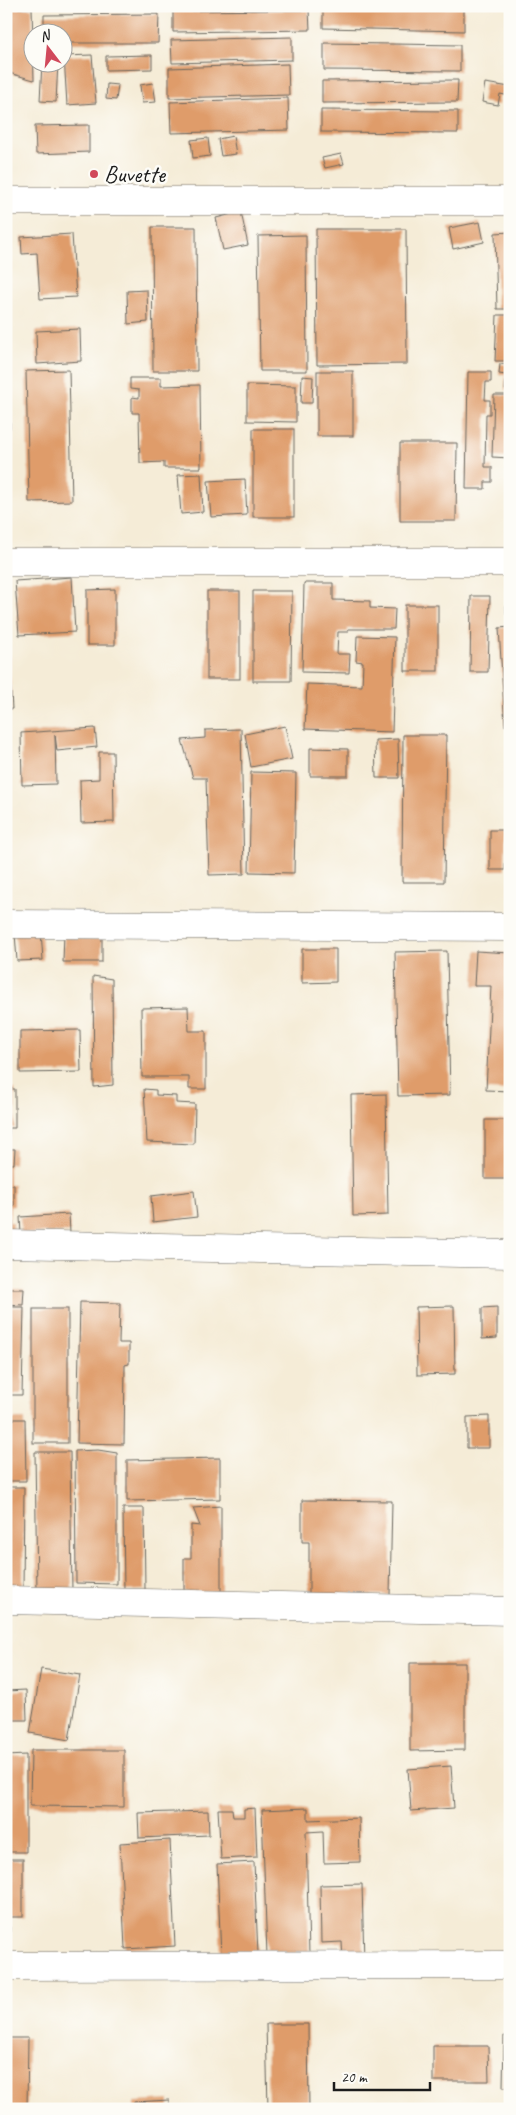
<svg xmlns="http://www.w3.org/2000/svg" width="516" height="2115" viewBox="0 0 516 2115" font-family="Caveat,sans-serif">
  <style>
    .building { fill: #df9c6a }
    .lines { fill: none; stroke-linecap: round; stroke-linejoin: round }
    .minor-casing { stroke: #68655d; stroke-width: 29 }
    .minor { stroke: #fff; stroke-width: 28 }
    .poi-dot { fill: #d1495b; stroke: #fdfcf7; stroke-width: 2 }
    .labels { text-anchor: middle; stroke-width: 5; stroke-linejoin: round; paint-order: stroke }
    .poi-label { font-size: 24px; fill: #1c1c1c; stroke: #fdfcf7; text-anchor: start }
  </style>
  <rect width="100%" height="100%" fill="#fdfcf7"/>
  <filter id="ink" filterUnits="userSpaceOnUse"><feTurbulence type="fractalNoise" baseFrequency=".02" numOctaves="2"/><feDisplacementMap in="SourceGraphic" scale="10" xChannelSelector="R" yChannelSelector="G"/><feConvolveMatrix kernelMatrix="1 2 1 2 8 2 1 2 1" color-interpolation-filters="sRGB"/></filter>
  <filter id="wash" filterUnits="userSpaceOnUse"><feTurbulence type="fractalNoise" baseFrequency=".0096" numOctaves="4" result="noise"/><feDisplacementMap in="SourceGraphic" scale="20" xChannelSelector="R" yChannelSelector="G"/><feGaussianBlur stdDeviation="1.12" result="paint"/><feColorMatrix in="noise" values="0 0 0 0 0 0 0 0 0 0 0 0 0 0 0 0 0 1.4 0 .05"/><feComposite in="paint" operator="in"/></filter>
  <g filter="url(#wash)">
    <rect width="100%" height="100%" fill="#f5ecd7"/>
    <g id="blocks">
      <g class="building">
        <polygon points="323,6 464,8 464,31 323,28"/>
        <polygon points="6,8 32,8 34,80 9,73"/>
        <polygon points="309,10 310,30 173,32 173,11"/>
        <polygon points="159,14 158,43 62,43 62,32 44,32 44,15"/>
        <polygon points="292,37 292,60 172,63 171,40"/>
        <polygon points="324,43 460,45 460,71 324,70"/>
        <polygon points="92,55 96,103 67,105 64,56"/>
        <polygon points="152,55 152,69 106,70 106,56"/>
        <polygon points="42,62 58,62 56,102 40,101"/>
        <polygon points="288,64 289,95 169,98 169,68"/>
        <polygon points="458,80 457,102 322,103 322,81"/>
        <polygon points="153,83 156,102 142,103 140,85"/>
        <polygon points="485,83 510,87 510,96 500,94 498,105 482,102"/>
        <polygon points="107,84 118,85 116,100 106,99"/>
        <polygon points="288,98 289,130 171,133 170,102"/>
        <polygon points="321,110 458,111 458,133 321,132"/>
        <polygon points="89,125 89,152 36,154 35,126"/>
        <polygon points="233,136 236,154 221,156 218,139"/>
        <polygon points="208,138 210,156 193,158 191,140"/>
        <polygon points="341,154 344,164 325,168 322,158"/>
        <polygon points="241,212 248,245 223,250 216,218"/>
        <polygon points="480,222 484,242 453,249 449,228"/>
        <polygon points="152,227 196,227 197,371 153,371"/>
        <polygon points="316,229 406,229 407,364 317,365"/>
        <polygon points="510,232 510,309 497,309 495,233"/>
        <polygon points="72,234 76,297 40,299 37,253 22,254 21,237"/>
        <polygon points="306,235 307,371 260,371 258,236"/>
        <polygon points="147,290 148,322 128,324 127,291"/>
        <polygon points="497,315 510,315 510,361 495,361"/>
        <polygon points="80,329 81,361 37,364 36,331"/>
        <polygon points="500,364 510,365 510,390 505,390 506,375 499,374"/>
        <polygon points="69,370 72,501 29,502 26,371"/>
        <rect x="317" y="371" width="36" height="65"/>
        <polygon points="468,372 491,372 491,382 486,382 485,400 490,400 490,414 486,414 485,467 492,467 492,482 485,482 485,489 466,489"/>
        <rect x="6" y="375" width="4" height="53"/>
        <polygon points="302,376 313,377 312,403 301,403"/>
        <polygon points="130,378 161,378 161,386 200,385 201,468 164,468 164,462 140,463 139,413 132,413 132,397 139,398 139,390 130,389"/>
        <polygon points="247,385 296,386 296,422 247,421"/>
        <polygon points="494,395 510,395 510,458 492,457"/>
        <rect x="253" y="429" width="41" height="88"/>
        <polygon points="400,443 457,443 456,521 400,521"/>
        <polygon points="201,474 203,512 181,514 178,475"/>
        <polygon points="245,479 247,515 211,517 208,481"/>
        <polygon points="72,577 75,632 19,635 15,581"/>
        <polygon points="304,583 333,583 333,600 370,601 370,608 395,609 394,629 348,629 348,632 338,632 337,654 350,654 349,673 302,672"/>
        <rect x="506" y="583" width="4" height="30"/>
        <polygon points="115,589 115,645 87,645 87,590"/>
        <rect x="207" y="591" width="33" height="88"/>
        <polygon points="253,591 292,591 291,681 253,681"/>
        <polygon points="471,596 490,596 488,672 470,672"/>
        <rect x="405" y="605" width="33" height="66"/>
        <polygon points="510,627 510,725 505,726 499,628"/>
        <polygon points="357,636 395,637 392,732 305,729 307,684 362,686 363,662 356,661"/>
        <polygon points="6,642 8,642 12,709 6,709"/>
        <polygon points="285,726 292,759 251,767 245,734"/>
        <polygon points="95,728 97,747 57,751 55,735 56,784 22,785 21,733"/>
        <polygon points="241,729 244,874 209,875 206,778 193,778 182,740 205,738 205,730"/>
        <polygon points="403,735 446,735 444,882 402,882"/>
        <polygon points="398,739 399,778 376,778 375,740"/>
        <polygon points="310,748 348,749 348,776 310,776"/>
        <polygon points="99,752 113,752 114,822 81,823 80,780 99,779"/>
        <polygon points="251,772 296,773 294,873 249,872"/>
        <polygon points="490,830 506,830 505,870 490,870"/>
        <polygon points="41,931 43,960 17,961 15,933"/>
        <polygon points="64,933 102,933 102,962 63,962"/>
        <polygon points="302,949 336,949 336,982 302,983"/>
        <polygon points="447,951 450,1095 398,1096 395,952"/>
        <polygon points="476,951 510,953 510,1091 486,1090 491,986 474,986"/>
        <polygon points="93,976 112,979 113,1085 94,1087"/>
        <polygon points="188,1007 189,1031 206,1031 206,1089 189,1089 189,1077 142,1077 141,1008"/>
        <polygon points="80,1030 81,1072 20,1073 20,1031"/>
        <polygon points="6,1089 15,1089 15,1128 9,1128 8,1149 15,1149 14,1164 9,1164 9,1185 14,1185 14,1206 10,1206 9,1222 13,1222 13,1232 6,1232"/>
        <polygon points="144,1089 156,1090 156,1095 176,1096 176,1103 195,1104 194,1144 147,1142"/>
        <polygon points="386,1094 388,1215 353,1216 351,1095"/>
        <rect x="485" y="1120" width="25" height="59"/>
        <polygon points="194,1191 197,1217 153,1222 151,1196"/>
        <polygon points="69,1214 70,1232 21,1234 20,1217"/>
        <polygon points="6,1289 24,1289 23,1305 6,1304"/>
        <polygon points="80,1302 120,1303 119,1343 129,1343 129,1364 125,1365 124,1444 77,1443"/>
        <polygon points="454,1306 455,1374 417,1375 416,1307"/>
        <polygon points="6,1307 24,1307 22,1395 6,1395"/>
        <polygon points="497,1307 497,1338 482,1339 482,1308"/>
        <rect x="33" y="1309" width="35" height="134"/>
        <polygon points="489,1416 489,1448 467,1448 467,1417"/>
        <polygon points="6,1419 25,1419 26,1481 6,1481"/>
        <polygon points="98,1450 117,1453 117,1584 76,1583 75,1451"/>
        <polygon points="35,1452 70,1452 72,1592 37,1592"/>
        <polygon points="220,1458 220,1499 127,1501 127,1460"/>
        <polygon points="6,1487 24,1487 23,1592 6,1592"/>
        <polygon points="302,1500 392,1501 390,1595 309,1594 309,1542 302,1542"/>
        <polygon points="221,1506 221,1592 184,1592 184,1558 191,1558 191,1525 200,1526 193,1508"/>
        <polygon points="123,1508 144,1508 145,1590 124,1591"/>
        <polygon points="410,1663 465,1663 465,1750 410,1751"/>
        <polygon points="41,1669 80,1675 69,1740 30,1733"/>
        <polygon points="26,1690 27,1720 8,1720 7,1691"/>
        <polygon points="31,1750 124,1750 124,1807 30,1806"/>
        <polygon points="26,1755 26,1852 6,1852 6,1756"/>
        <polygon points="451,1766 454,1808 411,1811 408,1769"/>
        <polygon points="255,1808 257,1857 221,1859 218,1809 232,1809 233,1817 244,1817 244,1809"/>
        <polygon points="308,1808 308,1820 359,1818 360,1862 324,1863 323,1831 306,1832 309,1955 267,1956 262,1810"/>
        <polygon points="208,1811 209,1835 139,1838 138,1813"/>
        <polygon points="170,1840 175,1946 125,1949 120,1843"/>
        <rect x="6" y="1859" width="17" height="58"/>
        <polygon points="254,1862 258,1954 221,1956 217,1864"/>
        <polygon points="362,1884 364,1962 343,1963 342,1942 321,1943 320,1885"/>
        <polygon points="6,1927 10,1927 9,1953 6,1953"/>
        <polygon points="266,2024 308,2024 309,2109 268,2109"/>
        <polygon points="504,2036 510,2037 510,2087 503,2087"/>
        <polygon points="6,2038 28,2038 27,2109 6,2109"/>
        <polygon points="433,2046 488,2046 489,2081 433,2081"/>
        <polygon points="169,2100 169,2109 134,2109 134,2102"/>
      </g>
    </g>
  </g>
  <g filter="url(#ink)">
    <use href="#blocks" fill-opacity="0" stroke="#68655d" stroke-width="1"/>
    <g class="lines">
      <defs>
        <g id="minor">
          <polyline points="6,201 510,201"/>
          <polyline points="6,562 510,562"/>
          <polyline points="6,924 510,927"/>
          <polyline points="6,1244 510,1254"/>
          <polyline points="6,1600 510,1611"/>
          <polyline points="6,1966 510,1965"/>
        </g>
      </defs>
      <use href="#minor" class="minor-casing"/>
      <use href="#minor" class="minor"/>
    </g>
  </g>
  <circle class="poi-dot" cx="94" cy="174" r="5"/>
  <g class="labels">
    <g class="poi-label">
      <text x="104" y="182">Buvette</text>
    </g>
  </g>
  <rect width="516" height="2115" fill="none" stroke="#fdfcf7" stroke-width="25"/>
  <g transform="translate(48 48) rotate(344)"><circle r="24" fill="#fdfcf7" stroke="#a3a29f"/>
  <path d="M0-4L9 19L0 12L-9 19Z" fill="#d1495b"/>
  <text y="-8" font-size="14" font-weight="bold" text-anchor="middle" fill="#1c1c1c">N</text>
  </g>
  <path d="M334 2082v8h96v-8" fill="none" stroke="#1c1c1c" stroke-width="2.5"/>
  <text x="341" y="2082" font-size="15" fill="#1c1c1c" stroke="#fdfcf7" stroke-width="4" paint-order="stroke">20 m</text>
</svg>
